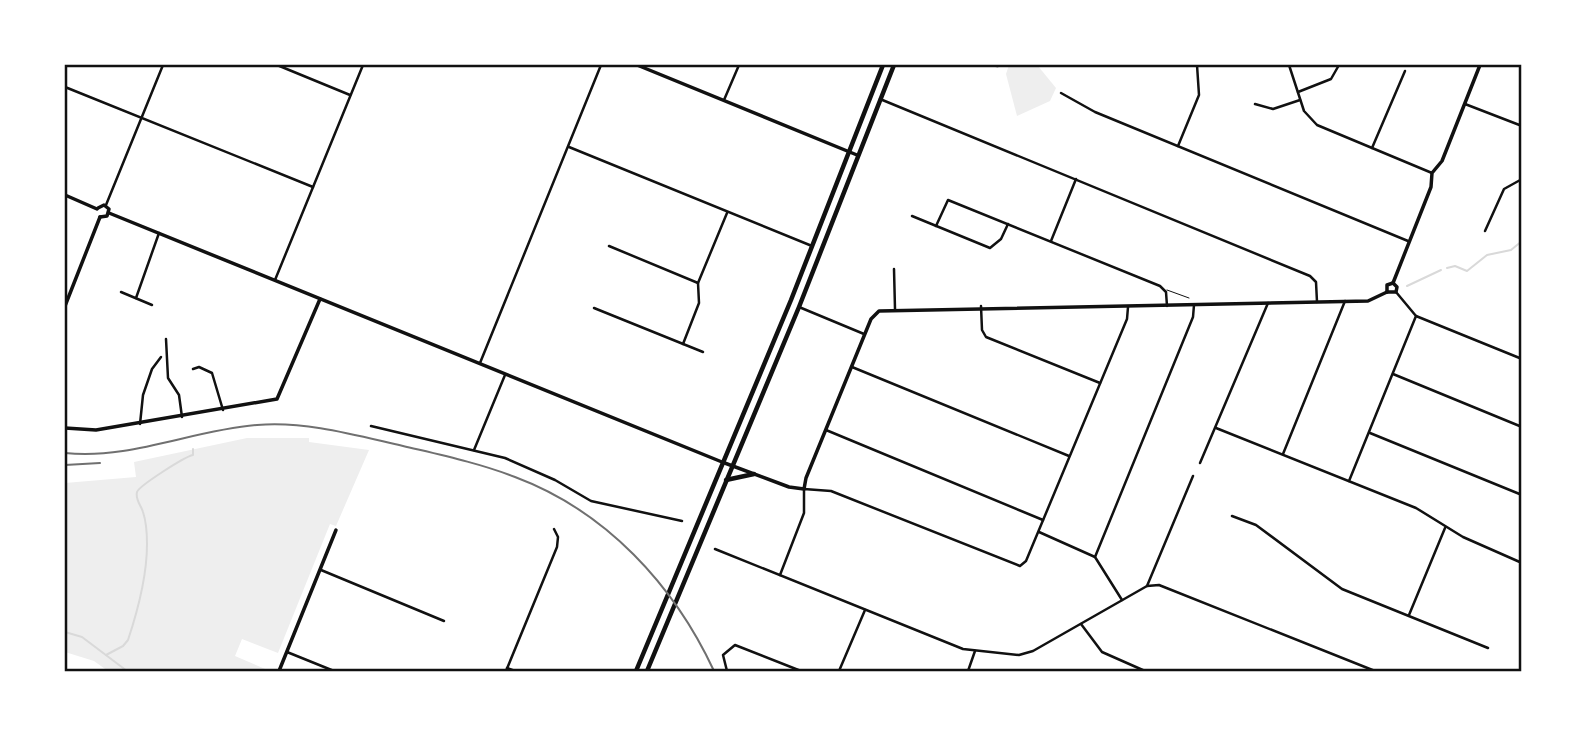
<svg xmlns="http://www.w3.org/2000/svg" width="1587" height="736" viewBox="0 0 1587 736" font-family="Signika,sans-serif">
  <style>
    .green { fill: #eee }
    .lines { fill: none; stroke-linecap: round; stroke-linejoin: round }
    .stream { stroke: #d9d9d9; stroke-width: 2 }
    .service { stroke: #111; stroke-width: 1 }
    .minor { stroke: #111; stroke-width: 2.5 }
    .tertiary { stroke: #111; stroke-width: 3.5 }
    .primary { stroke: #111; stroke-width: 4.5 }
    .rail { stroke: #707070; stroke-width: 2 }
    .neatline { fill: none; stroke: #111; stroke-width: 2.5 }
  </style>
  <rect width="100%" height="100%" fill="#fff"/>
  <g class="green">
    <polygon points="1009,65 1038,66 1056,88 1050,101 1017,116 1006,74"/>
    <polygon points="247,438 309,438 309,442 369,450 336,526 330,524 278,653 242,639 235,656 270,671 108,671 94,661 65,652 65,483 136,477 134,462"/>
  </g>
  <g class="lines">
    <g class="stream">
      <polyline points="1447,268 1455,266 1467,271 1487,255 1511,250 1522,241"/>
      <polyline points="1407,286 1441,270"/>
      <polyline points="65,632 82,637 127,671"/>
      <path d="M106 655 123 646 128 640C138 610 147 576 147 544 147 535 146 521 143 512 141 505 135 500 137 492 139 486 184 457 193 455V449"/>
    </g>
    <polyline class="service" points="1167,290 1189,298"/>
    <g class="minor">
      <polyline points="277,65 350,95"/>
      <polyline points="987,65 998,66"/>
      <polyline points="1289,65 1304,111 1317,125 1432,173"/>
      <polyline points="65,87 313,187"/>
      <polyline points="1298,92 1331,79 1339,65"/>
      <polyline points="1061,93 1095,112 1408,241"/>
      <polyline points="880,99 1310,276 1316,282 1317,302"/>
      <polyline points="724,100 739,65"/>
      <polyline points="1255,104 1273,109 1300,100"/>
      <polyline points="1465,104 1522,126"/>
      <polyline points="1178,146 1199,95 1197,65"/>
      <polyline points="569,147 812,246"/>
      <polyline points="1372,148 1405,71"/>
      <polyline points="106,205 163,65"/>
      <polyline points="912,216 990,248 1001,239 1008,224"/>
      <polyline points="936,226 948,200 1160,286 1166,292 1167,306"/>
      <polyline points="1485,231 1504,189 1522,179"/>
      <polyline points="1051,241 1076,179"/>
      <polyline points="609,246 698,283"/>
      <polyline points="894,269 895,309"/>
      <polyline points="275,280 363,65"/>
      <polyline points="121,292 152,305"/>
      <polyline points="136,298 159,233"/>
      <polyline points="981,306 982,330 986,337 1100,383"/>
      <polyline points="799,307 864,334"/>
      <polyline points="594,308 703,352"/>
      <polyline points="1416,316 1522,359"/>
      <polyline points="166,339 168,378 179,395 182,417"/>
      <polyline points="683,344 699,303 698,283 727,213"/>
      <polyline points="480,363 601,65"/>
      <polyline points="852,367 1069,456"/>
      <polyline points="193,369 199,367 212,373 223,410"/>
      <polyline points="1393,374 1522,427"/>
      <polyline points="140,424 143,395 152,369 161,357"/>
      <polyline points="371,426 505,458 555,480 591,501 682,521"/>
      <polyline points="1216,428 1416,508 1463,537 1522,563"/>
      <polyline points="826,430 1043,520"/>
      <polyline points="1370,433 1522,495"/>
      <polyline points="474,450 505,375"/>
      <polyline points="1283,454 1345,301"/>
      <polyline points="1200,463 1268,303"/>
      <polyline points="1349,481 1416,316 1396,292"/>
      <polyline points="1232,516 1256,525 1342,589 1488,648"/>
      <polyline points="1039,532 1095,557 1122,600"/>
      <polyline points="715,549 963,649 1019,655 1033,651 1147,586 1159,585 1375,671"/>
      <polyline points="1095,557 1193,317 1194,305"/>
      <polyline points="321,570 444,621"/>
      <polyline points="780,575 804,513 804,489 831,491 1020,566 1026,561 1127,319 1128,307"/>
      <polyline points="1147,586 1193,476"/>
      <polyline points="1409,615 1445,528"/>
      <polyline points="1081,624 1102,652 1145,671"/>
      <polyline points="287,652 334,671"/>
      <polyline points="507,668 515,671"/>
      <polyline points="506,671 557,547 558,537 554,529"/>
      <polyline points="727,671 723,655 735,645 801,671"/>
      <polyline points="839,671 865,610"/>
      <polyline points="968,671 975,651"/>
    </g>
    <g class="tertiary">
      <polyline points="637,65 857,155"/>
      <polyline points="65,195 97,209"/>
      <polyline points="98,208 104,205 109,209 107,216 100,217"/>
      <polyline points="109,213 722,462 789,487 804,489 806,478 871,319 879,311 1368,301 1387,292"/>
      <polyline points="1393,283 1431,187 1432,173 1442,161 1480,65"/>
      <polyline points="1387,292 1396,292 1397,287 1393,283"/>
      <polyline points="1387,292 1387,285 1393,283"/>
      <polyline points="65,306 100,217"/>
      <polyline points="65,428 96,430 277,399 320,299"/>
      <polyline points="279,671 336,530"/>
    </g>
    <g class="primary">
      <polyline points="726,480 754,474"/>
      <polyline points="636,671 791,300 883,65"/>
      <polyline points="647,671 799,307 894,65"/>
    </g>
    <g class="rail">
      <path d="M65 453C131 460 192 430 257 425 307 421 355 435 403 446 441 455 479 463 515 477 606 511 674 585 714 671"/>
      <polyline points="65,465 100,463"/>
    </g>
  </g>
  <rect width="1587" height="736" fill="none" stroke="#ffffff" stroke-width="133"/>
  <rect x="66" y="66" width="1454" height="604" class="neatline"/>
</svg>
